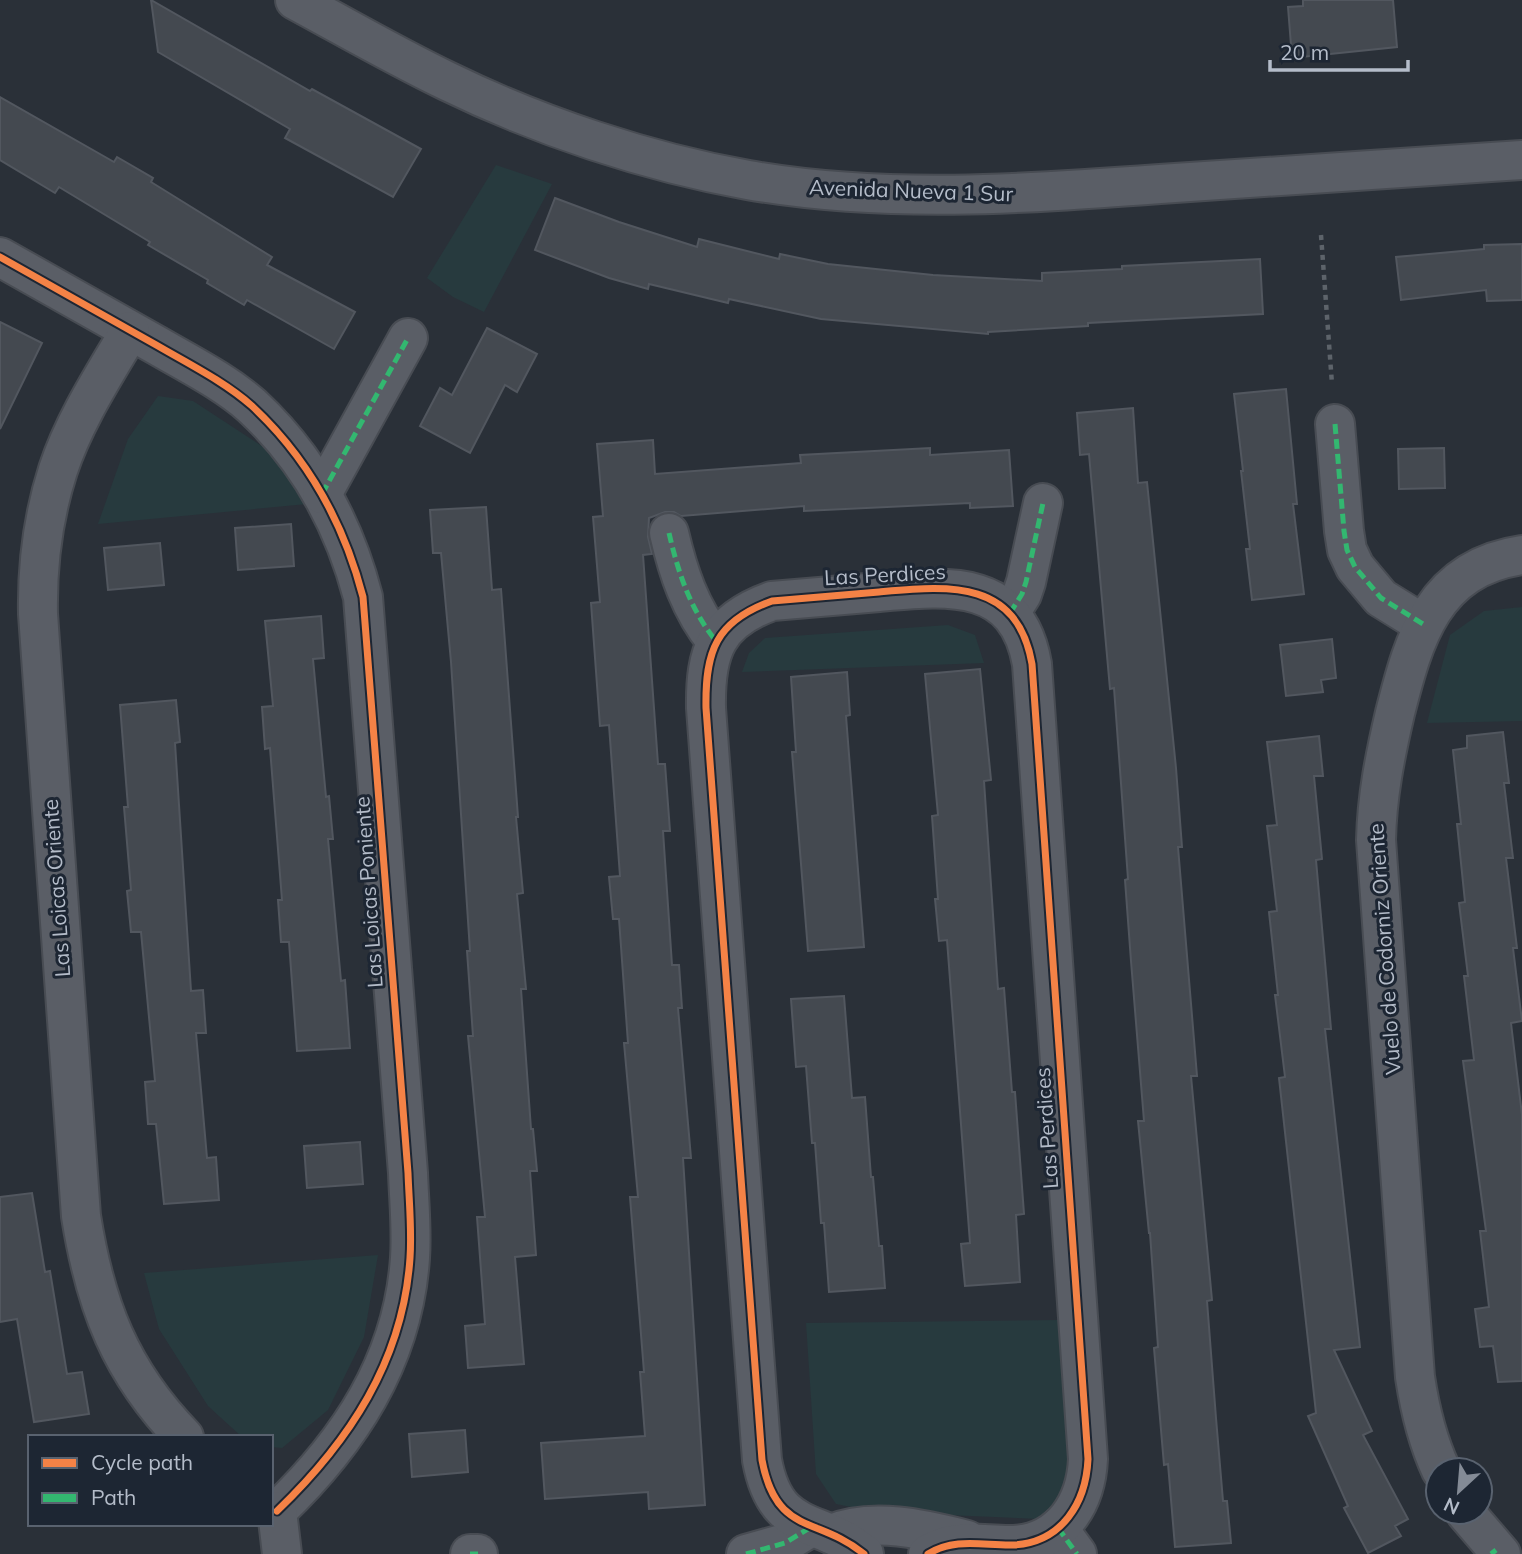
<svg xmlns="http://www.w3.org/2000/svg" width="1522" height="1554" viewBox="0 0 1522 1554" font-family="Mulish,sans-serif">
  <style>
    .green { fill: #273a3e }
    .building { fill: #444950; stroke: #52575f; stroke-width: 2 }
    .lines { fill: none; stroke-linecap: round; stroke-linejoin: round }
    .minor-casing { stroke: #484c53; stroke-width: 42 }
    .path { stroke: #5d636a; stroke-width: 4.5; stroke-dasharray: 5 5; stroke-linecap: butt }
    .minor { stroke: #5a5e66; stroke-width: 38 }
    .quiet { stroke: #33b770; stroke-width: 5; stroke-dasharray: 10 5; stroke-linecap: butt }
    .cycleway-casing { stroke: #1d2633; stroke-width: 11 }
    .cycleway { stroke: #f48246; stroke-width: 7 }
    .labels { text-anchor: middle; stroke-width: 6; stroke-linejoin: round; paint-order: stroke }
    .street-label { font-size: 21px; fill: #b4bcc9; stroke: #1d2633 }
  </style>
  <rect width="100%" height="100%" fill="#2a3038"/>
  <g class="green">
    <polygon points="496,165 552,184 484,312 453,297 427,278"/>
    <polygon points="158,396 193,401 274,454 307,504 98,524 128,439"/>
    <polygon points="1522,607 1522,721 1427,723 1450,635 1484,611"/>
    <polygon points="948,625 975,635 984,663 742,672 749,653 765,638"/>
    <polygon points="378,1255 364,1337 328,1410 282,1448 271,1447 271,1437 242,1437 208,1406 159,1329 144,1273"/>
    <polygon points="1059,1320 1069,1488 1041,1519 876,1512 836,1504 816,1474 806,1323"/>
  </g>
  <g class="building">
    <polygon points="151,0 310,91 312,89 421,149 393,197 285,138 290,129 158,52"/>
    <polygon points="1303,0 1393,0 1397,47 1292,58 1288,7 1303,6"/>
    <polygon points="0,97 114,162 117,157 153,178 151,182 272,257 267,265 355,312 334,349 247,300 244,305 207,283 208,280 148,245 150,242 59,187 55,193 0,160"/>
    <polygon points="555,198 619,222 697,247 699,239 779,259 780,254 828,264 933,275 1042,281 1042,273 1122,269 1122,266 1260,259 1263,314 1088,323 1088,326 988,332 988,334 821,319 729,299 728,303 649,284 648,289 609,278 535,250"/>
    <polygon points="1522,244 1522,300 1487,301 1486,290 1401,300 1396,257 1484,249 1484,245"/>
    <polygon points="0,322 42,343 0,429"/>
    <polygon points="487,328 537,354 517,392 505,385 470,453 420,426 440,388 452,395"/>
    <polygon points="1286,389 1297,504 1293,504 1304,594 1252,600 1246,549 1250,549 1241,471 1243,471 1234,394"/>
    <polygon points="1133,408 1138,483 1147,482 1176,768 1182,847 1178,847 1197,1076 1191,1076 1212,1300 1207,1301 1216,1418 1223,1501 1227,1501 1231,1543 1175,1547 1168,1464 1164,1465 1154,1348 1158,1347 1150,1233 1149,1233 1138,1121 1144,1121 1131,961 1125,880 1128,879 1114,688 1110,689 1089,454 1080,455 1077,413"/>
    <polygon points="653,440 655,474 801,463 800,455 930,448 930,455 1009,450 1013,506 970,508 970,503 804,511 804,506 681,516 674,512 665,512 649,518 648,537 652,554 643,555 658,764 665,764 670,831 663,831 672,965 679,965 682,1008 678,1008 691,1158 683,1158 705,1505 649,1509 648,1492 545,1499 541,1443 645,1436 640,1372 644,1372 630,1197 638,1197 624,1043 628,1043 619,919 613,919 609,877 620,876 609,725 600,726 591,603 600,602 593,517 603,516 597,444"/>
    <polygon points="1444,448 1445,488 1399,489 1398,449"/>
    <polygon points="486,507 492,590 501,589 518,817 516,817 523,893 517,894 526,989 521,989 531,1129 533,1129 537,1171 530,1171 536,1255 515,1257 524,1364 468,1368 465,1326 485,1324 477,1217 485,1217 468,1036 473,1036 467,951 470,951 451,662 441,553 433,553 430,510"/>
    <polygon points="291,524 294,566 238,570 235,528"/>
    <polygon points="160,543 164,585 108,590 104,548"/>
    <polygon points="321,616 324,658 313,659 326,797 329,796 333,839 328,839 341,981 345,980 350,1048 297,1051 289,942 281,942 278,900 282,900 270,748 265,749 262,707 273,706 265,621"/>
    <polygon points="1332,639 1336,678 1321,680 1323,692 1286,696 1280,645"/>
    <polygon points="980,669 991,780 984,781 998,989 1004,988 1012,1092 1015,1092 1024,1214 1016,1215 1020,1282 965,1286 961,1244 970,1243 947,940 939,941 935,899 938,899 932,816 938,815 925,674"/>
    <polygon points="847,672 850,715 846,716 864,947 808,951 792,752 796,752 791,677"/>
    <polygon points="176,700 180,742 175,743 191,991 203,990 206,1033 196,1033 207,1158 216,1157 219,1200 164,1204 156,1124 148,1124 145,1082 155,1081 141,932 131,932 127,891 131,890 124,807 128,807 120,705"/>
    <polygon points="1503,732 1509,783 1504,783 1513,858 1506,858 1517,948 1513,948 1522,1021 1511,1023 1522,1115 1522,1381 1498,1382 1493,1346 1480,1347 1475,1309 1489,1307 1480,1231 1486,1231 1463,1061 1474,1060 1464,976 1468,976 1459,903 1465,902 1457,824 1461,824 1453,750 1467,748 1467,736"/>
    <polygon points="1319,736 1323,776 1314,776 1322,859 1316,860 1331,1029 1325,1029 1360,1347 1334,1350 1372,1431 1363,1435 1408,1519 1395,1526 1401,1536 1368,1553 1344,1508 1348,1506 1308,1416 1316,1413 1279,1078 1285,1077 1275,995 1278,995 1269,912 1277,911 1267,826 1277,825 1267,742"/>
    <polygon points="844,996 852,1098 865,1097 871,1177 873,1177 879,1246 882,1246 885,1288 829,1292 824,1223 821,1223 815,1143 812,1143 806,1066 796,1067 791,999"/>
    <polygon points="360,1142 363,1184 307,1188 304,1146"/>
    <polygon points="32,1193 45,1272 50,1271 67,1374 82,1372 89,1414 34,1422 17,1319 0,1322 0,1197"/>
    <polygon points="465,1430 468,1472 412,1477 409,1434"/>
  </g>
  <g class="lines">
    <defs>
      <g id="minor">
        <path d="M295 0C345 27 395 56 447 81 539 126 647 162 748 180 885 204 1023 194 1160 184 1281 176 1401 168 1522 160"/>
        <path d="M0 257C53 287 105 316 158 346 189 364 225 382 252 406 308 458 344 524 363 597L408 1173C409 1201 412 1230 410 1258 403 1361 349 1442 277 1511"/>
        <path d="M130 331C104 375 74 421 58 470 43 517 37 565 38 614L81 1216C95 1305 120 1371 184 1437"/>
        <polyline points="1335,424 1344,531 1347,550 1355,567 1381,598 1423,624"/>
        <polyline points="322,494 408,338"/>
        <path d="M669 533C678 572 690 609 716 641"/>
        <polyline points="1010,613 1022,594 1026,582 1043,503"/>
        <path d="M1441 1470C1427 1440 1420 1410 1415 1377L1376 840C1377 796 1385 756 1395 713 1414 638 1433 568 1522 555"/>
        <polyline points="277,1511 282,1554"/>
        <polyline points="1465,1512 1501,1554"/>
        <polyline points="1058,1528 1077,1554"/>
        <path d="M831 1534C872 1517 924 1529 967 1540"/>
        <polyline points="470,1554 478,1554"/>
        <polyline points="746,1554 785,1543 811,1527"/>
        <path d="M864 1554C818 1516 776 1536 762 1460L706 708C705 651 716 621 772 601 807 598 843 595 879 592 948 586 1017 578 1032 664L1088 1459C1086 1503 1062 1542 1014 1545 984 1546 956 1537 928 1554"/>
      </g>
    </defs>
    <use href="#minor" class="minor-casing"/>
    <polyline class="path" points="1321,235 1332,384"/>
    <use href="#minor" class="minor"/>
    <g class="quiet">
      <polyline points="1335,424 1344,531 1347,550 1355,567 1381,598 1423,624"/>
      <polyline points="322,494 408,338"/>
      <path d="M669 533C678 572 690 609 716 641"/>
      <polyline points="1010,613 1022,594 1026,582 1043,503"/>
      <polyline points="1058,1528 1077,1554"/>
      <polyline points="470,1554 478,1554"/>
      <polyline points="746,1554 785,1543 811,1527"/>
      <polyline points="1491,1554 1496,1550"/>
    </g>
    <defs>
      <g id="cycleway">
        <path d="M0 257C53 287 105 316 158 346 189 364 225 382 252 406 308 458 344 524 363 597L408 1173C409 1201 412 1230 410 1258 403 1361 349 1442 277 1511"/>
        <path d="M864 1554C818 1516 776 1536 762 1460L706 708C705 651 716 621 772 601 807 598 843 595 879 592 948 586 1017 578 1032 664L1088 1459C1086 1503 1062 1542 1014 1545 984 1546 956 1537 928 1554"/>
      </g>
    </defs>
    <use href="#cycleway" class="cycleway-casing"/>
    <use href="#cycleway" class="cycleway"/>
  </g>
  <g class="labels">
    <g class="street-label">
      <text transform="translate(911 191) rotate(2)" y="7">Avenida Nueva 1 Sur</text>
      <text transform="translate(885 575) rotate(-3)" y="7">Las Perdices</text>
      <text transform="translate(57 888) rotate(-94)" y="7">Las Loicas Oriente</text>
      <text transform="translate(369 892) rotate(-94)" y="7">Las Loicas Poniente</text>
      <text transform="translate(1385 949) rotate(-94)" y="7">Vuelo de Codorniz Oriente</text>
      <text transform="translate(1047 1128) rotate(-94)" y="7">Las Perdices</text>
    </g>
  </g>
  <rect x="28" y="1435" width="245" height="91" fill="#1d2633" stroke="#59626f" stroke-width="2"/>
  <rect x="42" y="1458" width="35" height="10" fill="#f48246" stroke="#59626f" stroke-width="2"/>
  <text x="91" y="1470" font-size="21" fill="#b4bcc9">Cycle path</text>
  <rect x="42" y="1493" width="35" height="10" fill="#33b770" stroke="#59626f" stroke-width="2"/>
  <text x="91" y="1505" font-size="21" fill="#b4bcc9">Path</text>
  <g transform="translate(1459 1491) rotate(206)"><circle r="33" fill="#1d2633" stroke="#59626f" stroke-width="2"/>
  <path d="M0-5L12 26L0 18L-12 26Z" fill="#848b96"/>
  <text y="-10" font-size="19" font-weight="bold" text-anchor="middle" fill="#b4bcc9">N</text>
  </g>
  <path d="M1270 60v10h138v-10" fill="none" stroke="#b4bcc9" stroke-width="3.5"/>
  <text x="1280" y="60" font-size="21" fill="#b4bcc9" stroke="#1d2633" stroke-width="5" paint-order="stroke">20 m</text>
</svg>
